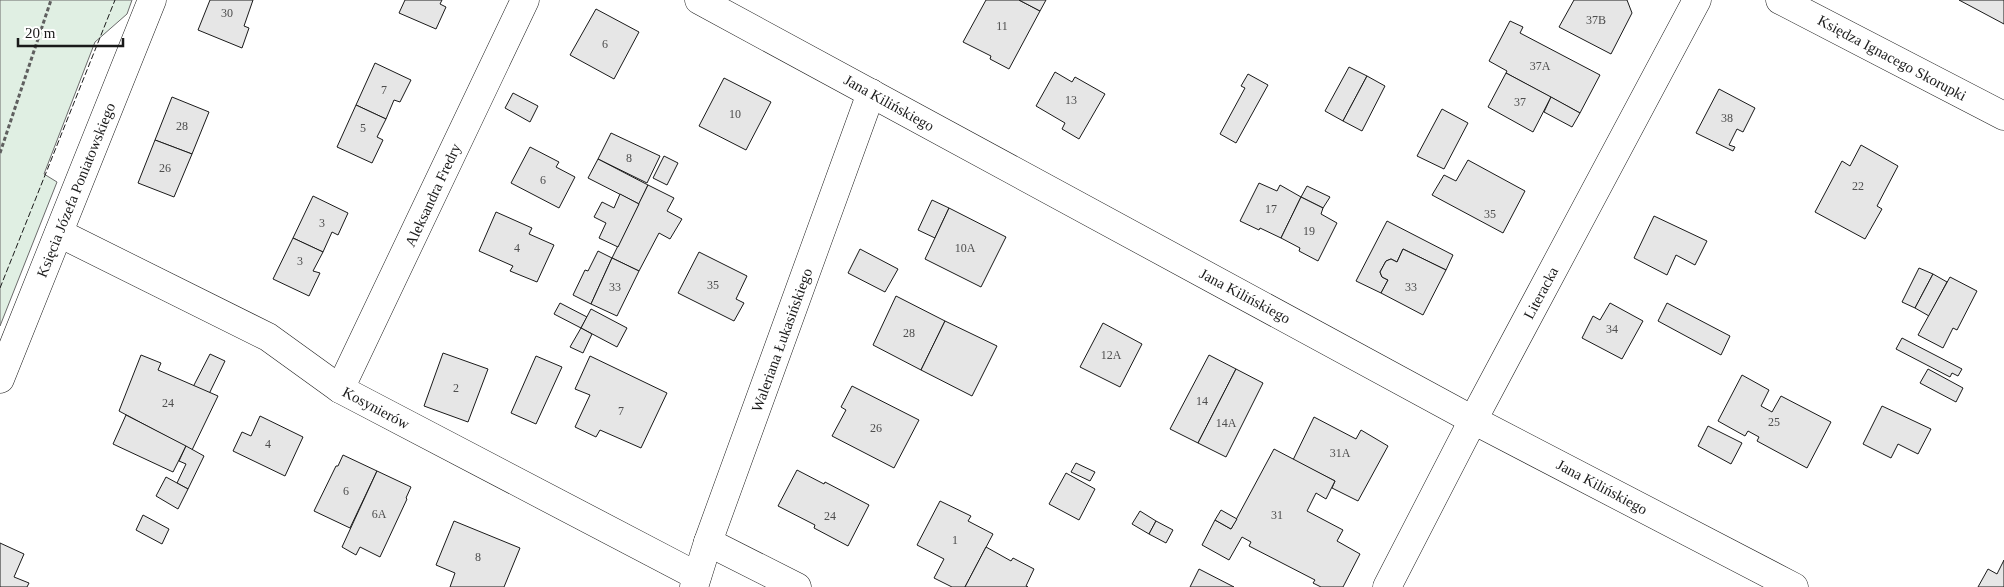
<svg xmlns="http://www.w3.org/2000/svg" width="2004" height="587" viewBox="0 0 2004 587" font-family="'Times New Roman',serif">
  <style>
    .green { fill: #e0efe3; stroke: #6a6a6a }
    .building { fill: #e6e6e6; stroke: #1a1a1a }
    .lines { fill: none; stroke-linecap: round; stroke-linejoin: round }
    .street-casing { stroke: #1a1a1a; stroke-width: 29 }
    .path { stroke: #5f5f5f; stroke-width: 3; stroke-dasharray: 4 2.5; stroke-linecap: butt }
    .street { stroke: #fff; stroke-width: 28 }
    .fence { stroke: #1a1a1a; stroke-width: 1; stroke-dasharray: 6 2.5; stroke-linecap: butt }
    .labels { text-anchor: middle; stroke-width: 4; stroke-linejoin: round; paint-order: stroke }
    .number-label { font-size: 12px; fill: #4d4d4d }
    .street-label { font-size: 15px; fill: #1a1a1a; stroke: #fff }
  </style>
  <rect width="100%" height="100%" fill="#fff"/>
  <polygon class="green" points="0,0 132,0 127,14 95,42 44,174 57,182 0,326"/>
  <g class="building">
    <polygon points="210,0 253,0 244,26 249,28 242,48 198,30"/>
    <polygon points="405,0 442,0 440,4 446,7 436,29 399,13"/>
    <polygon points="986,0 1019,0 1040,11 1009,69 990,59 991,56 963,42"/>
    <polygon points="1019,0 1046,0 1040,11"/>
    <polygon points="1574,0 1627,0 1632,13 1611,54 1559,27"/>
    <polygon points="1959,0 2004,0 2004,24"/>
    <polygon points="596,9 639,32 614,79 570,55"/>
    <polygon points="1510,21 1523,27 1520,33 1600,75 1580,113 1506,73 1507,71 1489,61"/>
    <polygon points="375,63 411,80 400,102 394,100 386,119 356,105"/>
    <polygon points="1349,67 1367,76 1343,121 1325,111"/>
    <polygon points="1055,72 1072,82 1075,77 1105,94 1079,139 1062,129 1065,123 1036,106"/>
    <polygon points="1506,73 1551,97 1533,132 1488,107"/>
    <polygon points="1248,74 1268,85 1236,143 1220,134 1245,88 1241,86"/>
    <polygon points="1367,76 1385,86 1362,131 1343,121"/>
    <polygon points="724,78 771,102 746,150 699,126"/>
    <polygon points="1719,89 1755,108 1743,132 1737,129 1729,145 1735,147 1733,151 1696,133"/>
    <polygon points="513,93 538,106 530,122 505,108"/>
    <polygon points="172,97 209,112 192,154 155,140"/>
    <polygon points="1551,97 1580,113 1572,127 1544,112"/>
    <polygon points="356,105 386,119 377,137 383,140 372,163 337,147"/>
    <polygon points="1442,109 1468,123 1444,169 1417,156"/>
    <polygon points="611,133 660,156 647,183 598,159"/>
    <polygon points="155,140 192,154 174,197 138,183"/>
    <polygon points="1861,145 1898,166 1877,206 1882,209 1865,239 1815,212 1842,161 1850,166"/>
    <polygon points="530,147 559,162 556,167 575,177 559,208 511,183"/>
    <polygon points="664,156 678,163 667,185 653,178"/>
    <polygon points="598,159 648,185 639,204 588,178"/>
    <polygon points="1468,160 1525,191 1503,233 1432,195 1444,175 1456,181"/>
    <polygon points="1259,183 1277,191 1280,185 1301,197 1281,238 1260,228 1259,230 1240,221"/>
    <polygon points="648,185 674,198 667,211 682,219 670,239 659,233 639,271 612,258"/>
    <polygon points="1307,186 1330,197 1323,208 1301,197"/>
    <polygon points="620,194 639,204 618,247 599,238 606,223 594,217 602,202 614,208"/>
    <polygon points="313,196 348,213 338,235 332,232 323,252 293,238"/>
    <polygon points="1301,197 1323,208 1321,214 1337,223 1318,261 1299,251 1300,248 1281,238"/>
    <polygon points="932,200 949,208 935,238 918,230"/>
    <polygon points="949,208 1006,237 981,287 925,259"/>
    <polygon points="496,212 532,228 529,234 554,245 537,282 510,271 513,266 479,251"/>
    <polygon points="1654,216 1707,241 1695,265 1676,255 1667,275 1634,258"/>
    <polygon points="1387,221 1453,255 1446,270 1403,249 1397,262 1391,259 1386,261 1380,272 1382,277 1388,280 1381,293 1356,281"/>
    <polygon points="293,238 323,252 313,271 320,273 309,296 273,279"/>
    <polygon points="860,249 898,269 885,292 848,273"/>
    <polygon points="1403,249 1446,270 1423,315 1381,293 1388,280 1382,277 1380,272 1386,261 1391,259 1397,262"/>
    <polygon points="598,251 612,258 591,304 573,295 585,270 588,271"/>
    <polygon points="699,252 747,276 736,299 744,303 734,321 678,293"/>
    <polygon points="612,258 639,271 617,316 591,304"/>
    <polygon points="1919,268 1933,274 1915,308 1902,302"/>
    <polygon points="1933,274 1947,282 1929,316 1915,308"/>
    <polygon points="1950,277 1977,291 1957,330 1953,328 1943,348 1918,335"/>
    <polygon points="896,296 945,321 921,370 873,345"/>
    <polygon points="560,303 587,317 581,328 554,314"/>
    <polygon points="1610,303 1643,321 1622,359 1582,338 1593,316 1600,320"/>
    <polygon points="1667,303 1730,336 1721,355 1658,321"/>
    <polygon points="591,309 627,328 617,347 581,328"/>
    <polygon points="945,321 997,346 972,396 921,370"/>
    <polygon points="1103,323 1142,344 1120,387 1080,367"/>
    <polygon points="581,328 592,334 583,353 570,347"/>
    <polygon points="1902,338 1962,369 1958,376 1952,373 1950,377 1896,349"/>
    <polygon points="443,353 488,369 468,422 424,406"/>
    <polygon points="210,354 225,361 209,394 193,387"/>
    <polygon points="141,355 161,363 158,370 218,396 192,450 119,411"/>
    <polygon points="1209,355 1236,369 1198,443 1170,429"/>
    <polygon points="536,356 562,367 536,424 511,413"/>
    <polygon points="590,356 667,393 641,448 600,430 596,437 575,427 590,395 575,389"/>
    <polygon points="1236,369 1263,383 1226,457 1198,443"/>
    <polygon points="1928,369 1963,388 1956,402 1920,383"/>
    <polygon points="1742,375 1769,390 1761,406 1772,412 1781,396 1831,422 1807,468 1757,441 1759,437 1748,431 1745,436 1718,421"/>
    <polygon points="852,386 919,420 894,468 832,436 846,410 841,407"/>
    <polygon points="1882,406 1931,429 1918,454 1898,444 1891,458 1863,444"/>
    <polygon points="126,415 186,446 173,472 113,444"/>
    <polygon points="260,416 303,437 285,476 233,451 242,432 251,436"/>
    <polygon points="1314,417 1356,439 1361,430 1388,446 1358,501 1332,488 1335,481 1293,460"/>
    <polygon points="1708,426 1742,443 1731,464 1698,446"/>
    <polygon points="186,446 204,456 188,489 177,483 186,464 179,461"/>
    <polygon points="1274,449 1335,481 1326,499 1316,493 1307,511 1343,530 1337,541 1360,554 1343,587 1321,587 1313,583 1315,580 1249,546 1251,542 1242,537 1229,560 1202,545 1215,520 1231,529"/>
    <polygon points="343,455 377,471 350,528 314,511 336,466 338,466"/>
    <polygon points="1076,463 1095,472 1090,481 1071,472"/>
    <polygon points="797,470 824,484 825,482 869,505 848,546 814,528 815,525 778,506"/>
    <polygon points="377,471 411,487 406,498 407,499 380,557 360,547 356,555 342,547"/>
    <polygon points="1066,473 1095,489 1079,520 1049,504"/>
    <polygon points="166,477 188,489 178,509 156,496"/>
    <polygon points="940,501 971,516 968,521 993,534 965,587 952,587 934,578 944,559 917,545"/>
    <polygon points="1221,510 1237,519 1231,529 1215,520"/>
    <polygon points="1140,511 1156,521 1149,534 1132,524"/>
    <polygon points="143,515 169,529 162,544 136,530"/>
    <polygon points="454,521 520,548 504,587 450,587 455,573 436,565"/>
    <polygon points="1156,521 1173,530 1166,543 1149,534"/>
    <polygon points="0,543 24,554 14,577 29,583 27,587 0,587"/>
    <polygon points="986,547 1011,561 1013,558 1034,569 1026,586 1028,587 965,587"/>
    <polygon points="2004,560 2004,587 1978,587 1988,569 1997,574"/>
    <polygon points="1199,569 1234,587 1190,587"/>
  </g>
  <g class="lines">
    <defs>
      <g id="street">
        <polyline points="699,0 1473,420 1794,587"/>
        <polyline points="1780,0 2004,116"/>
        <polyline points="59,233 268,337 340,389 697,576"/>
        <polyline points="0,379 152,0"/>
        <polyline points="340,389 525,0"/>
        <polyline points="708,542 797,587"/>
        <polyline points="694,587 708,542 871,93"/>
        <polyline points="1387,587 1473,420 1697,0"/>
      </g>
    </defs>
    <use href="#street" class="street-casing"/>
    <polyline class="path" points="0,153 51,0"/>
    <use href="#street" class="street"/>
    <polyline class="fence" points="0,288 115,0"/>
  </g>
  <g class="labels">
    <g class="number-label">
      <text x="227" y="17">30</text>
      <text x="1596" y="24">37B</text>
      <text x="1002" y="30">11</text>
      <text x="605" y="48">6</text>
      <text x="1540" y="70">37A</text>
      <text x="384" y="94">7</text>
      <text x="1071" y="104">13</text>
      <text x="1520" y="106">37</text>
      <text x="735" y="118">10</text>
      <text x="1727" y="122">38</text>
      <text x="182" y="130">28</text>
      <text x="363" y="132">5</text>
      <text x="629" y="162">8</text>
      <text x="165" y="172">26</text>
      <text x="543" y="184">6</text>
      <text x="1858" y="190">22</text>
      <text x="1271" y="213">17</text>
      <text x="1490" y="218">35</text>
      <text x="322" y="227">3</text>
      <text x="1309" y="235">19</text>
      <text x="517" y="252">4</text>
      <text x="965" y="252">10A</text>
      <text x="300" y="265">3</text>
      <text x="713" y="289">35</text>
      <text x="615" y="291">33</text>
      <text x="1411" y="291">33</text>
      <text x="1612" y="333">34</text>
      <text x="909" y="337">28</text>
      <text x="1111" y="359">12A</text>
      <text x="456" y="392">2</text>
      <text x="1202" y="405">14</text>
      <text x="168" y="407">24</text>
      <text x="621" y="415">7</text>
      <text x="1774" y="426">25</text>
      <text x="1226" y="427">14A</text>
      <text x="876" y="432">26</text>
      <text x="268" y="448">4</text>
      <text x="1340" y="457">31A</text>
      <text x="346" y="495">6</text>
      <text x="379" y="518">6A</text>
      <text x="1277" y="519">31</text>
      <text x="830" y="520">24</text>
      <text x="955" y="544">1</text>
      <text x="478" y="561">8</text>
    </g>
    <g class="street-label">
      <text transform="translate(1892 58) rotate(28)" y="5">Księdza Ignacego Skorupki</text>
      <text transform="translate(889 103) rotate(29)" y="5">Jana Kilińskiego</text>
      <text transform="translate(76 190) rotate(-68)" y="5">Księcia Józefa Poniatowskiego</text>
      <text transform="translate(433 195) rotate(-65)" y="5">Aleksandra Fredry</text>
      <text transform="translate(1541 293) rotate(-62)" y="5">Literacka</text>
      <text transform="translate(1245 296) rotate(28)" y="5">Jana Kilińskiego</text>
      <text transform="translate(782 340) rotate(-70)" y="5">Waleriana Łukasińskiego</text>
      <text transform="translate(376 408) rotate(28)" y="5">Kosynierów</text>
      <text transform="translate(1602 487) rotate(28)" y="5">Jana Kilińskiego</text>
    </g>
  </g>
  <path d="M18 38v8h105v-8" fill="none" stroke="#1a1a1a" stroke-width="2.5"/>
  <text x="25" y="38" font-size="15" fill="#1a1a1a" stroke="#ffffff" stroke-width="4" paint-order="stroke">20 m</text>
</svg>
